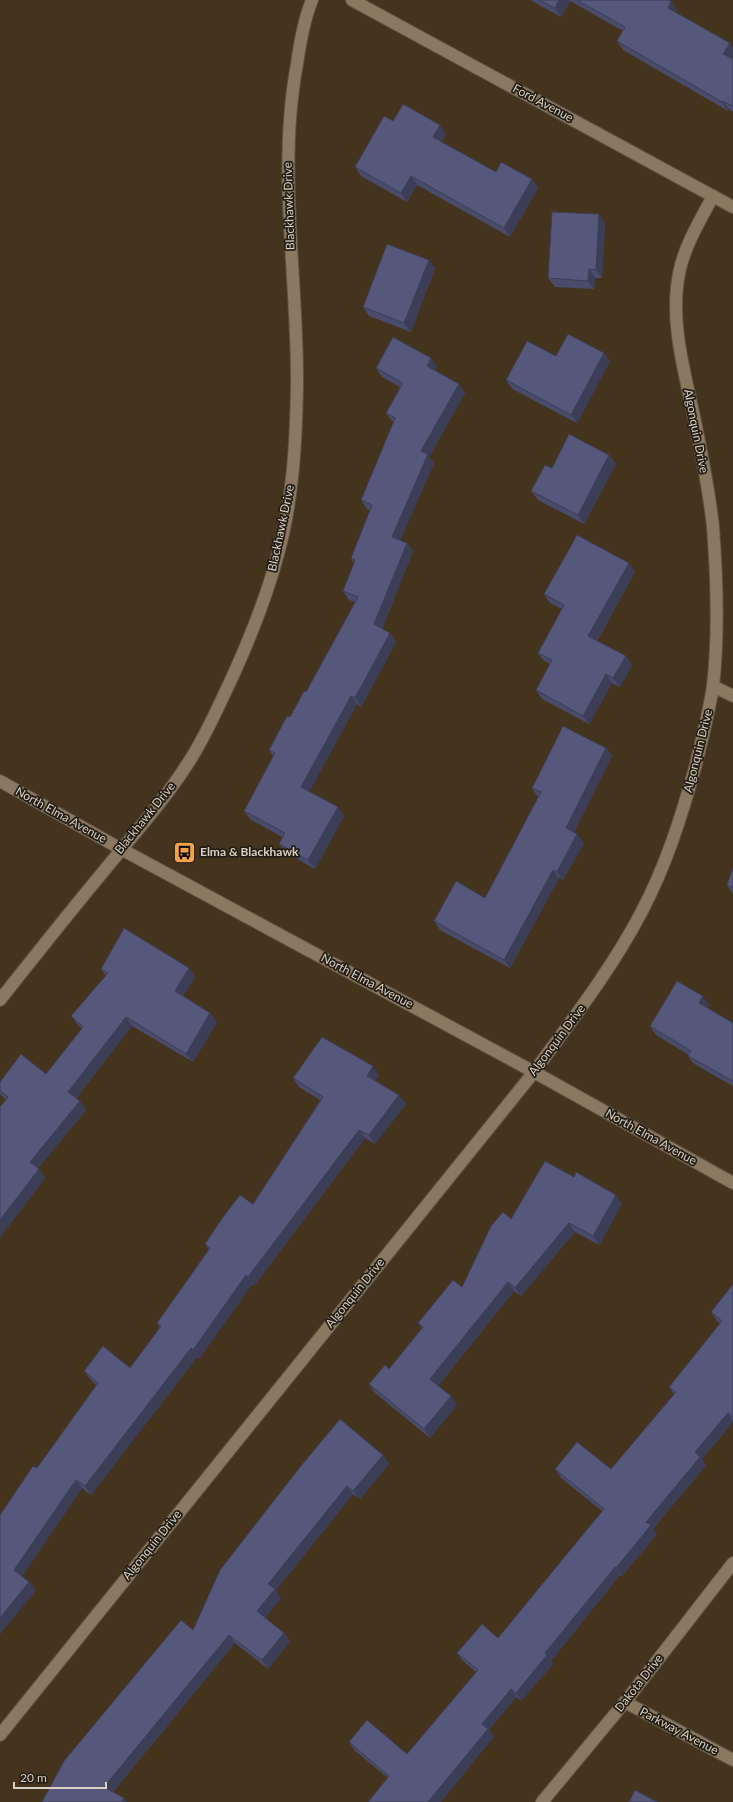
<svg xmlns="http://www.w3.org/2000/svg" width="733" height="1802" viewBox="0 0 733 1802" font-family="Lato,sans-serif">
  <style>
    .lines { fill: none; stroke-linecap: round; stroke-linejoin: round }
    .minor-casing { stroke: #5f513f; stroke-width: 14 }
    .minor { stroke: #8a7860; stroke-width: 12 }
    .wall { fill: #494b6a }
    .shaded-wall { fill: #3c3d56 }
    .building { fill: #55577b; stroke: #3c3d56 }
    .labels { text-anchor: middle; stroke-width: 3.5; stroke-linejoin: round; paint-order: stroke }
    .street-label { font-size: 12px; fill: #dad0c3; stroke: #241d13 }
    .poi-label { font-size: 12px; font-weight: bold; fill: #dad0c3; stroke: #241d13; text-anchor: start }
  </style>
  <rect width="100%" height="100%" fill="#44341e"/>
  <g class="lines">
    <defs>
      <g id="minor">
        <polyline points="352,0 733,207"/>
        <polyline points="713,686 733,696"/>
        <polyline points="0,781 121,849 534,1072 733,1183"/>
        <path d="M0 1000C34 957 68 914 103 872 133 835 165 800 190 760 203 740 213 718 223 697 245 651 265 603 278 554 293 500 296 442 297 386 298 278 277 171 297 64 300 42 304 20 312 0"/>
        <polyline points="625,1702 733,1760"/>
        <path d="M0 1735 534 1072C572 1020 611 970 641 913 666 866 682 815 696 764 702 738 709 713 713 686 719 634 717 579 713 527 709 489 701 450 693 412 683 366 669 316 680 269 686 243 701 219 713 196"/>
        <polyline points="542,1802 625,1702 733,1563"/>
      </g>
    </defs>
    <use href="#minor" class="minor-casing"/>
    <use href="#minor" class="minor"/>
  </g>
  <g class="wall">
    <polygon points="531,0 668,0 671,1 677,10 676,13 733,48 733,56 732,59 733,59 733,112 729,109 728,111 623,50 617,41 623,31 570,1 561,17 532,1"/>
    <polygon points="393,121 446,134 441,142 496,172 532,179 538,188 510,237 417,185 407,202 361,176 355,167"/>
    <polygon points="605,223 602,278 595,278 594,289 555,287 548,278"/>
    <polygon points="435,268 411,332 369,316 363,307"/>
    <polygon points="604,353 610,361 577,423 512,389 506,380 556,356"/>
    <polygon points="437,367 435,371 459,384 465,393 429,457 434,463 400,540 407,543 413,551 382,629 396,642 361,707 357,704 309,791 344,816 315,869 285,852 279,844 282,837 250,819 244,811 273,756 269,750 306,692 355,602 349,600 343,591 354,563 351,558 370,510 367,509 361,500 394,422 392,421 386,413 400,387 382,377 376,368"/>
    <polygon points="609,455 616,464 584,524 538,500 531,491"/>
    <polygon points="635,572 597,641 626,656 632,665 620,687 612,683 589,724 542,699 536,690 550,664 544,661 538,653 562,609 550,603 544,594"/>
    <polygon points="606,748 612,756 574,832 584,843 563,880 559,878 510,968 440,930 434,921 485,898 538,797 532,788"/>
    <polygon points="733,868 733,894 727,885"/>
    <polygon points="189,968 195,977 183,996 210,1013 217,1022 193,1062 132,1026 76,1098 86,1110 38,1168 45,1178 0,1237 0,1107 6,1100 0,1094 0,1082 46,1074 82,1029 77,1024 71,1016 106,976 101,969"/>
    <polygon points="709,1005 708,1008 733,1023 733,1086 694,1064 688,1056 689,1055 656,1035 650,1026"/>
    <polygon points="379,1075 375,1081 406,1104 375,1144 365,1138 254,1286 252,1284 199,1359 197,1357 91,1495 82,1488 22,1576 29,1582 36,1590 0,1634 0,1515 37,1468 96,1385 90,1379 84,1371 130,1368 160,1328 157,1323 209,1250 205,1244 253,1204 320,1100 299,1087 293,1078"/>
    <polygon points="574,1177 622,1204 599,1245 575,1232 521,1296 514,1291 438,1386 451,1396 457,1405 430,1438 375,1393 369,1384 389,1369 422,1328 418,1323 462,1287 511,1219"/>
    <polygon points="733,1284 733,1422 702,1459 706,1465 653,1529 657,1534 622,1576 620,1575 551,1661 553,1664 521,1701 516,1697 489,1730 494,1737 388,1778 354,1750 349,1742 407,1754 476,1672 463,1661 457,1653 498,1638 602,1511 561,1478 555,1469 611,1469 674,1394 669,1387 720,1323 717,1321 711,1312"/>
    <polygon points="383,1455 389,1464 360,1499 353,1494 276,1590 281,1598 265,1618 284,1633 290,1641 268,1669 235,1643 113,1792 124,1798 127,1802 42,1802 193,1630 220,1570"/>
  </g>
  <g class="shaded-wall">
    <polygon points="559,0 569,0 570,1 561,17 555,8"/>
    <polygon points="671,1 677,10 674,17 668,8"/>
    <polygon points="730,43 733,48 733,56 729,62 723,54"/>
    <polygon points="722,101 729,109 728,111 722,102"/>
    <polygon points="440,125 446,134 439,146 433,137"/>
    <polygon points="411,176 417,185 407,202 401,193"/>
    <polygon points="532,179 538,188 510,237 504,228"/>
    <polygon points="599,214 605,223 602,278 596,270"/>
    <polygon points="429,260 435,268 411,332 404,323"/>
    <polygon points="589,269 595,278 594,289 588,281"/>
    <polygon points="604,353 610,361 577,423 571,415"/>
    <polygon points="431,358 437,367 433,375 427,366"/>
    <polygon points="459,384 465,393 429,457 434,463 398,546 392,537 421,451"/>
    <polygon points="609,455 616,464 584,524 578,515"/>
    <polygon points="407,543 413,551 380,633 374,624"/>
    <polygon points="629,563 635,572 594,645 588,636"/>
    <polygon points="390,633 396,642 361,707 355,698"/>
    <polygon points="626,656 632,665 620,687 613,678"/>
    <polygon points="606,674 612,683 589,724 583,716"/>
    <polygon points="351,696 357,704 307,796 301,787"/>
    <polygon points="606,748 612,756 572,836 566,828"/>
    <polygon points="338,807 344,816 315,869 308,860"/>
    <polygon points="577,834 584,843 563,880 557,872"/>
    <polygon points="553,870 559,878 510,968 504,960"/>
    <polygon points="189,968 195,977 181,1000 175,991"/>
    <polygon points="703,996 709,1005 705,1011 699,1003"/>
    <polygon points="210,1013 217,1022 193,1062 186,1054"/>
    <polygon points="126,1017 132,1026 74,1100 68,1092"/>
    <polygon points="373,1066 379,1075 373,1084 367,1076"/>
    <polygon points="399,1095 406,1104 375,1144 369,1135"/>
    <polygon points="80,1101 86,1110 36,1171 30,1162"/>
    <polygon points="359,1130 365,1138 254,1286 248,1277"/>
    <polygon points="39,1169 45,1178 0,1237 0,1220"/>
    <polygon points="616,1195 622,1204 599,1245 593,1236"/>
    <polygon points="569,1223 575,1232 521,1296 515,1288"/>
    <polygon points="246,1275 252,1284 199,1359 193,1350"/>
    <polygon points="508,1282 514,1291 436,1388 430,1379"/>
    <polygon points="191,1348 197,1357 91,1495 85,1486"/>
    <polygon points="451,1396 457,1405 430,1438 424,1429"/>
    <polygon points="728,1413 733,1421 733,1422 702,1459 706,1465 653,1529 657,1534 622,1576 616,1568 646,1522 695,1452"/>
    <polygon points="383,1455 389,1464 360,1499 353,1491"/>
    <polygon points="76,1480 82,1488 20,1579 14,1570"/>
    <polygon points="347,1486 353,1494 276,1590 281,1598 264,1620 257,1611 268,1584"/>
    <polygon points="615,1567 620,1575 551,1661 553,1664 521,1701 516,1693 545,1653"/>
    <polygon points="29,1582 36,1590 0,1634 0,1618"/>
    <polygon points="284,1633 290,1641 268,1669 262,1660"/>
    <polygon points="229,1635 235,1643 110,1795 104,1787"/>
    <polygon points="511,1689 516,1697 489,1730 494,1737 441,1802 428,1802 482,1724"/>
    <polygon points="124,1798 127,1802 122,1802"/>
  </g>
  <g class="building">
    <polygon points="539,0 559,0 555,8"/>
    <polygon points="577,0 668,0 671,1 668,8 730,43 723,54 733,59 733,106 722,101 722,102 617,41 625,27"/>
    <polygon points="403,104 440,125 433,137 496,172 501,162 532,179 504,228 411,176 401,193 355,167 384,116 393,121"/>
    <polygon points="552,212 599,214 596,270 589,269 588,281 548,278"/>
    <polygon points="387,244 429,260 404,323 363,307"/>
    <polygon points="568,334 604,353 571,415 506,380 527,341 556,356"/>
    <polygon points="393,337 431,358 427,366 459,384 421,451 428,454 392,537 407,543 374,624 390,633 355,698 351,696 301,787 338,807 308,860 279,844 285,833 244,811 275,753 269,750 287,716 290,717 304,691 306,692 358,597 343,591 355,560 351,558 372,505 361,500 395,418 386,413 403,383 376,368"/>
    <polygon points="569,434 609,455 578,515 531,491 545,465 552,468"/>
    <polygon points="577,535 629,563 588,636 626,656 613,678 606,674 583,716 536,690 552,660 538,653 564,605 544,594"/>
    <polygon points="563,726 606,748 566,828 577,834 557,872 553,870 504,960 434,921 456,881 485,898 541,792 532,788"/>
    <polygon points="733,868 733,888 727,885"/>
    <polygon points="124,928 189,968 175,991 210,1013 186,1054 126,1017 68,1092 80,1101 30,1162 39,1169 0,1220 0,1107 8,1097 0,1091 0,1082 21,1054 46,1074 83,1027 71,1016 108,973 101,969"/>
    <polygon points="677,981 703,996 699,1003 733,1023 733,1081 688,1056 691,1051 650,1026"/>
    <polygon points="322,1037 373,1066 367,1076 399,1095 369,1135 359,1130 248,1277 246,1275 193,1350 191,1348 85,1486 76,1480 14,1570 29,1582 0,1618 0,1515 33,1466 37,1468 98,1383 84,1371 103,1346 130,1368 161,1326 157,1323 210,1248 205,1244 223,1217 240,1195 253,1204 323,1097 293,1078"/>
    <polygon points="545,1161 574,1177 576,1172 616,1195 593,1236 569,1223 515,1288 508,1282 430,1379 451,1396 424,1429 369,1384 385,1365 389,1369 423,1327 418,1323 453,1280 462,1287 491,1226 503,1212 511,1219"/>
    <polygon points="733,1284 733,1417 728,1413 695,1452 700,1457 646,1522 651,1525 616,1568 615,1567 545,1653 547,1655 516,1693 511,1689 482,1724 488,1729 428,1802 368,1802 389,1776 349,1742 367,1720 407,1754 478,1670 457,1653 482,1624 498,1638 604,1509 555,1469 577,1442 611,1469 676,1392 669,1387 722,1321 711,1312"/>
    <polygon points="340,1419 383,1455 353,1491 347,1486 268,1584 275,1589 257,1611 284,1633 262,1660 229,1635 104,1787 124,1798 122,1802 42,1802 64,1761 181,1620 193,1630 220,1570 300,1467"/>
    <polygon points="635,1790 657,1802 629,1802"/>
  </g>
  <defs>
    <symbol id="bus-square" viewBox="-11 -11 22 22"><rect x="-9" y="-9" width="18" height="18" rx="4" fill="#f6a248" stroke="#241d13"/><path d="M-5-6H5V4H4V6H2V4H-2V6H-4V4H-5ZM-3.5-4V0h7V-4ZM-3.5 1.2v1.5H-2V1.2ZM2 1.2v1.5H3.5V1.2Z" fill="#111"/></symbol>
  </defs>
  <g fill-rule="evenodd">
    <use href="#bus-square" x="172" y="840" width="25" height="25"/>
  </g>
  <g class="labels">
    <g class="street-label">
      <text transform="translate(543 103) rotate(28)" y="4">Ford Avenue</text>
      <text transform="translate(289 206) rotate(-92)" y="4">Blackhawk Drive</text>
      <text transform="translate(696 431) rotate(79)" y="4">Algonquin Drive</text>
      <text transform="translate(281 528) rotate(-78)" y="4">Blackhawk Drive</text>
      <text transform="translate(698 751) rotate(-76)" y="4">Algonquin Drive</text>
      <text transform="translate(61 815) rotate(29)" y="4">North Elma Avenue</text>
      <text transform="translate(145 818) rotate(-51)" y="4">Blackhawk Drive</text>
      <text transform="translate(367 981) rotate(28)" y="4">North Elma Avenue</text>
      <text transform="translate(557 1040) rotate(-53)" y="4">Algonquin Drive</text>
      <text transform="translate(651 1137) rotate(29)" y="4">North Elma Avenue</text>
      <text transform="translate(355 1293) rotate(-51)" y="4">Algonquin Drive</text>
      <text transform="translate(152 1545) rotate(-51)" y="4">Algonquin Drive</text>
      <text transform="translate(639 1683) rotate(-52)" y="4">Dakota Drive</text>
      <text transform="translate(679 1731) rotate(28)" y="4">Parkway Avenue</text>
    </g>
    <g class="poi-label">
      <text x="200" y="856">Elma &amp; Blackhawk</text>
    </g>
  </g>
  <path d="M14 1782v6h92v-6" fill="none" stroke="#dad0c3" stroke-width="2"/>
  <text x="20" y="1782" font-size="12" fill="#dad0c3" stroke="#241d13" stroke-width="3" paint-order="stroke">20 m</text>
</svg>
